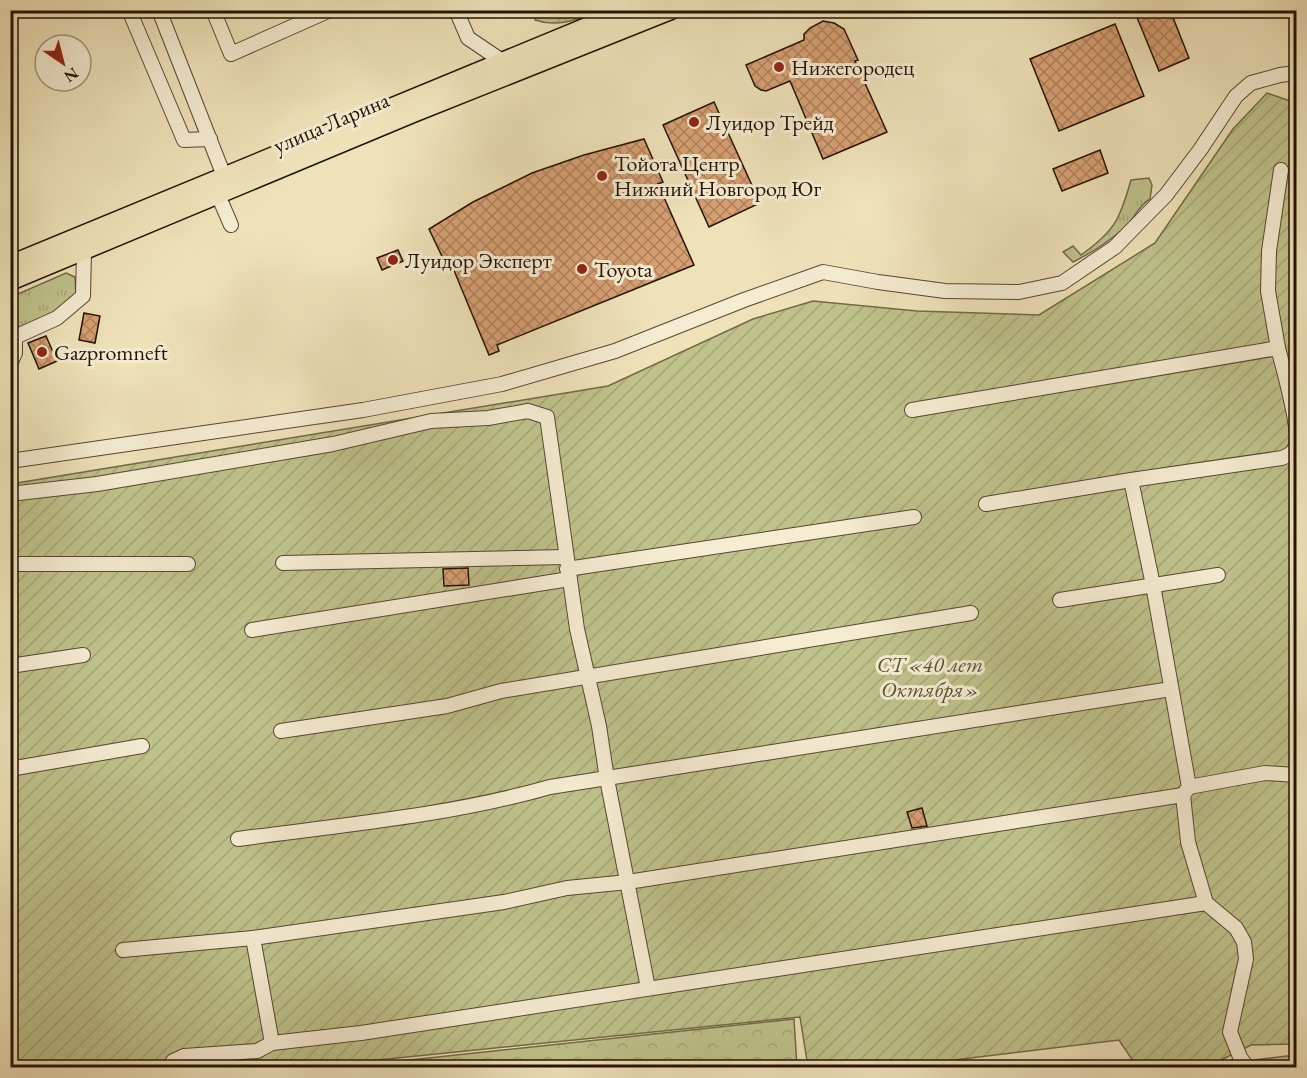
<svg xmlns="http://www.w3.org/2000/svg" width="1307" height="1078" viewBox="0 0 1307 1078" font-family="'EB Garamond',serif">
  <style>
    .grass { fill: url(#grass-tufts); stroke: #726a48; stroke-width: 1.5 }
    .forest { fill: url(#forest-crowns); stroke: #726a48; stroke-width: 1.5 }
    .garden { fill: url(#garden-furrows); stroke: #726a48; stroke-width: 1.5 }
    .building { fill: url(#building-cross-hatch); stroke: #241204; stroke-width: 1.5 }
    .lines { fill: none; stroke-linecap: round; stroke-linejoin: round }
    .minor-casing { stroke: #574631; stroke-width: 16 }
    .major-casing { stroke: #241204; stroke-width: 21 }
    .minor { stroke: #f5ecd2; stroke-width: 14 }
    .major { stroke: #efe2b9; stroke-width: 18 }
    .poi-dot { fill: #8f2418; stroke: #f5ecd2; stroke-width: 2 }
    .labels { text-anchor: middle; stroke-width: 6; stroke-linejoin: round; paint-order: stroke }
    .poi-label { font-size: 22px; fill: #241204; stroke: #f5ecd2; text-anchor: start }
    .street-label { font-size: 22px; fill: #241204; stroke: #f5ecd2 }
    .park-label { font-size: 22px; font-style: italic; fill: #5a5033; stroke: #f5ecd2 }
  </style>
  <defs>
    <pattern id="grass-tufts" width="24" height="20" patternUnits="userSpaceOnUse" patternTransform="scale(1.5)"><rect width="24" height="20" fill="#bfc28b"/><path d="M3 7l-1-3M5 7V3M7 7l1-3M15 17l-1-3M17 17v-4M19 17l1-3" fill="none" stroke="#a4a676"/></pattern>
    <pattern id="forest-crowns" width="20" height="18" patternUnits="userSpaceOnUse" patternTransform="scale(1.5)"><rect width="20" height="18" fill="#bfc28b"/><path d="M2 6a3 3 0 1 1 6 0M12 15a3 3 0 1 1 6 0" fill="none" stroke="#a4a676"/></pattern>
    <pattern id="garden-furrows" width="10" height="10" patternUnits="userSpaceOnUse" patternTransform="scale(1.5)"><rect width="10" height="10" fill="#bfc28b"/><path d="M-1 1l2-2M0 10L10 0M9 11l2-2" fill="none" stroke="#a4a676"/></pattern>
    <pattern id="building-cross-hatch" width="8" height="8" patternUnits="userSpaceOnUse" patternTransform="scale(1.5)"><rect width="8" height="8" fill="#d7a073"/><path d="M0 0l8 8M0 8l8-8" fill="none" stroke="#ae815c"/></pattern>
  </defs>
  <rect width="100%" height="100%" fill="#efe2b9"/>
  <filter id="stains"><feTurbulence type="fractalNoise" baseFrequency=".00333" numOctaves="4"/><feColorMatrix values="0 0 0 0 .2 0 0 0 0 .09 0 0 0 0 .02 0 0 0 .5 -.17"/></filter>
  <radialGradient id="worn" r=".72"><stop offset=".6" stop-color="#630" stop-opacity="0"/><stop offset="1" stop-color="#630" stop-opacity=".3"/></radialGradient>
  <g class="grass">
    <path d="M1149 178 1152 185 1150 199C1138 206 1135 218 1125 227 1110 241 1091 253 1073 262L1063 252 1073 246 1081 255C1115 231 1120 219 1131 180Z"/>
    <polygon points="66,273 75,277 76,293 44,320 11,333 11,297"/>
  </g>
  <g class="forest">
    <path d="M536 11V10L600 11C579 19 558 28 535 20Z"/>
    <polygon points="794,1019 797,1067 343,1067 344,1067"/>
    <polygon points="1296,1055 1296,1067 1249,1068 1254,1060"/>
  </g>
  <polygon class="garden" points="1267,93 1296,103 1296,1044 1251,1045 1207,1067 1137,1067 1119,1040 896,1067 808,1067 800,1017 309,1067 11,1068 11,484 608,386 753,319 813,301 917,311 1039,315 1155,243 1233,129"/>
  <g class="building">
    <polygon points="1134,10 1170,10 1189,58 1159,71"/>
    <polygon points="823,21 834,23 844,29 858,60 855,61 887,132 823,159 790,81 766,91 761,90 755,86 746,65 804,40 804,34 810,28"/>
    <polygon points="1115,24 1144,96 1059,131 1030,59"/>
    <polygon points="714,102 760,203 709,227 663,125"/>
    <polygon points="644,139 663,182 658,184 694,265 497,345 499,351 489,355 453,268 448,269 429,229 473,202 532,173 584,155"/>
    <polygon points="1100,150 1108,173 1062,191 1053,169"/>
    <polygon points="398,250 403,261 382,270 377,258"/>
    <polygon points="84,313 100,316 95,343 79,340"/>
    <polygon points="46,336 57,361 39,369 28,343"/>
    <polygon points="468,568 469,585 444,586 443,569"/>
    <polygon points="922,808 927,826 912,828 907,812"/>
  </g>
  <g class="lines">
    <defs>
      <g id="minor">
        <polyline points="129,10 184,140 210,139"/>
        <polyline points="159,10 224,176"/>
        <polyline points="213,10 231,54 330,10"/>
        <polyline points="456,10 468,38 502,61"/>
        <polyline points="218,195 231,225"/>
        <polyline points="1278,348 1268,291 1269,251 1281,170"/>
        <polyline points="10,364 15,353 15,337 57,318 83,296 84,251"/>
        <path d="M912 410 1278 348C1283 368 1301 429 1296 446 1293 453 1289 455 1282 458L1131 480 986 504"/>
        <polyline points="10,461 363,410 502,384 615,351 744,300 823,272 878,282 945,291 1019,292 1062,283 1115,247 1166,195 1200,150 1236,96 1251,83 1280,75 1296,73"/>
        <polyline points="1131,480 1153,585 1189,787 1183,795 1188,842 1206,903 1236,928 1244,942 1246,959 1230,1032 1240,1057 1247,1067"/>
        <polyline points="10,494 97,484 333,444 431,421 488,418 528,411 547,417 577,629 599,726 607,779 648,988"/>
        <polyline points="283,563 565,557"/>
        <polyline points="10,564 188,564"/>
        <polyline points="567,569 914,517"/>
        <polyline points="1060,600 1218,575"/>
        <polyline points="252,630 569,579"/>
        <polyline points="10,666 83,655"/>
        <polyline points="281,731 447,706 501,691 971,613"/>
        <polyline points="10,769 142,746"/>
        <polyline points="1189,787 1265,773 1296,775"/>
        <path d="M238 839C342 825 448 816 550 787L1171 689"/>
        <polyline points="253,938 272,1043"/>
        <polyline points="123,950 253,938 504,902 567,888 628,882 1183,795"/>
        <polyline points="170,1068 173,1061 184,1056 257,1051 272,1043 361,1033 1206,903"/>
      </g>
      <g id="major">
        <polyline points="10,265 628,10"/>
        <polyline points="10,281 413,113 671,10"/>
      </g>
    </defs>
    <use href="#minor" class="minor-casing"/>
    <use href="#major" class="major-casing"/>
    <use href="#minor" class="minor"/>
    <use href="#major" class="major"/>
  </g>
  <g class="poi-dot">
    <circle cx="779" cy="67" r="6"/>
    <circle cx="694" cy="122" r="6"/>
    <circle cx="602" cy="176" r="6"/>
    <circle cx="393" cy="260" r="6"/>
    <circle cx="582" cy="269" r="6"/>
    <circle cx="42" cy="352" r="6"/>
  </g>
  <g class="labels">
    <g class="poi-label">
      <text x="791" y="75">Нижегородец</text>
      <text x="706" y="130">Луидор Трейд</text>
      <text x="614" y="171">Тойота Центр<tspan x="614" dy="25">Нижний Новгород Юг</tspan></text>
      <text x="405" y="268">Луидор Эксперт</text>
      <text x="594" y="277">Toyota</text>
      <text x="54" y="360">Gazpromneft</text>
    </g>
    <g class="street-label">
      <text transform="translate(331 122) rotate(-23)" y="8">улица Ларина</text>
    </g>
    <g class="park-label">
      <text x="930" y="672">СТ «40 лет<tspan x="930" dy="25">Октября»</tspan></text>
    </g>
  </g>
  <rect width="1307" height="1078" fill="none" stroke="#efe2b9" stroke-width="36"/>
  <rect x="12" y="12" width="1283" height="1054" fill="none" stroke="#241204" stroke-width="3"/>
  <rect x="18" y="18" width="1271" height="1042" fill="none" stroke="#241204" stroke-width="1.5"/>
  <g transform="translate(63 63) rotate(145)"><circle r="28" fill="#f5ecd2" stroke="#a19580" stroke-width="1.5"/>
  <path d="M0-4.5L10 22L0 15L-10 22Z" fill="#8f2418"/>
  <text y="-9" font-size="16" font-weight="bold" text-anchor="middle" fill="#241204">N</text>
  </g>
  <rect width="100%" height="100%" filter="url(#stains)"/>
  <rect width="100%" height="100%" fill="url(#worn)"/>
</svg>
